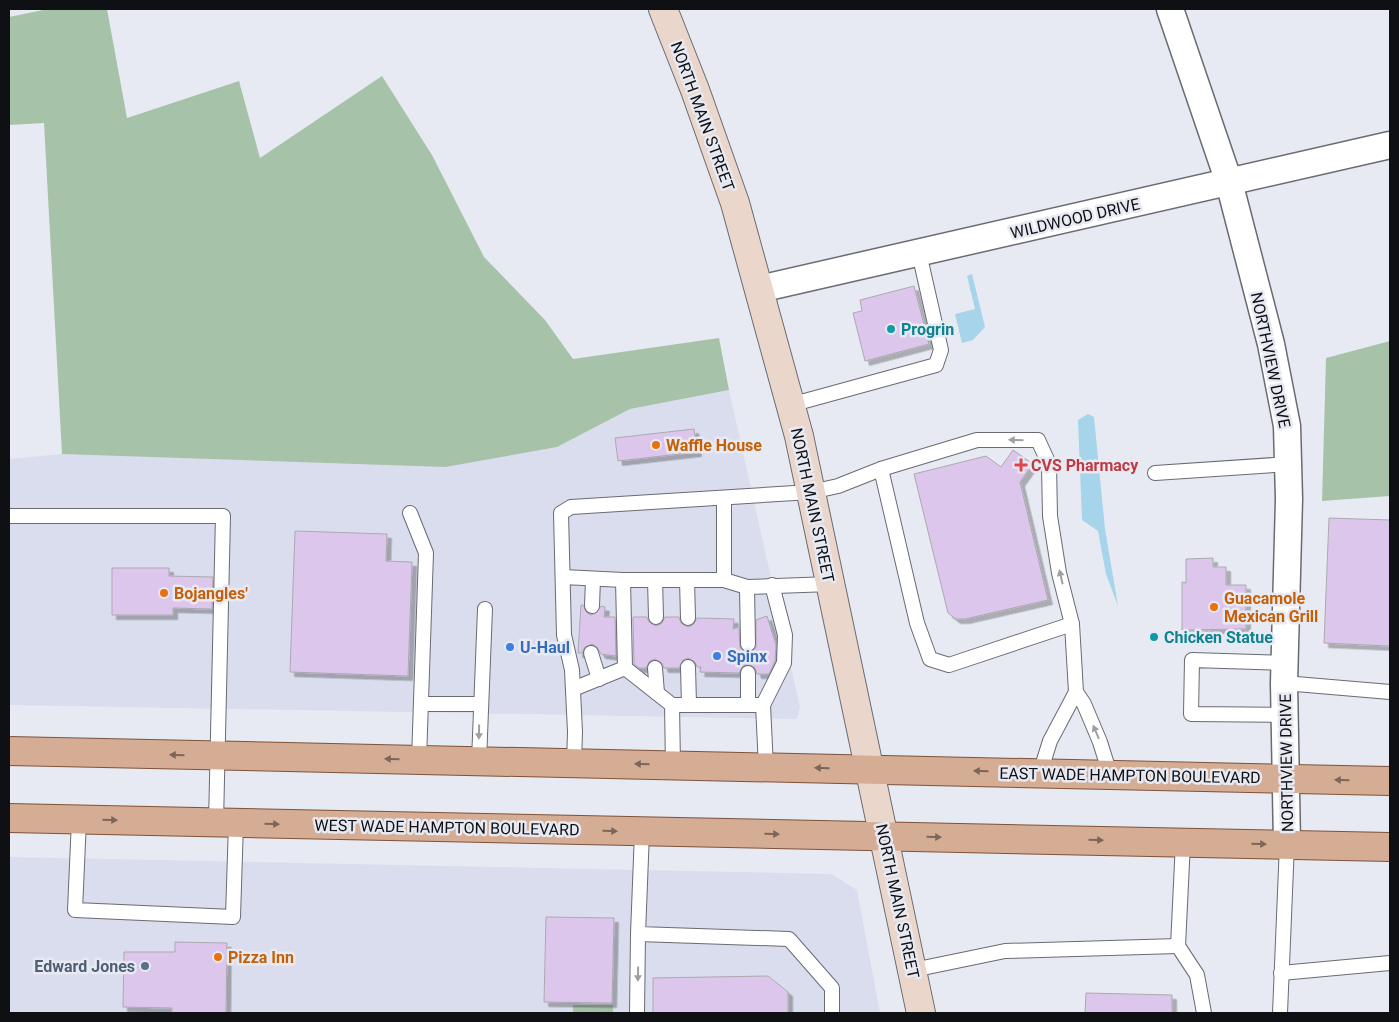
<svg xmlns="http://www.w3.org/2000/svg" width="1399" height="1022" viewBox="0 0 1399 1022" font-family="Roboto,sans-serif">
  <style>
    .built { fill: #dadded }
    .green { fill: #a6c3aa }
    .water { fill: #a6d4ea }
    .building { fill: #dcc6ec; stroke: #aca8b0; filter: url(#shadow) }
    .lines { fill: none; stroke-linecap: round; stroke-linejoin: round }
    .lane-casing { stroke: #696b72; stroke-width: 16 }
    .street-casing { stroke: #696b72; stroke-width: 29 }
    .secondary-casing { stroke: #696b72; stroke-width: 30 }
    .primary-casing { stroke: #7e5239; stroke-width: 30 }
    .lane { stroke: #fff; stroke-width: 14 }
    .street { stroke: #fff; stroke-width: 26 }
    .secondary { stroke: #ead6ca; stroke-width: 28 }
    .primary { stroke: #d5ac94; stroke-width: 28 }
    .oneway { fill: #9f9fa1 }
    .oneway2 { fill: #7c665a }
    .culture-dot { fill: #0f9aa8; stroke: #e8eaf3; stroke-width: 2 }
    .food-dot { fill: #e8710a; stroke: #e8eaf3; stroke-width: 2 }
    .health-dot { fill: #e0444e; stroke: #e8eaf3; stroke-width: 2 }
    .shop-dot { fill: #3f7fe0; stroke: #e8eaf3; stroke-width: 2 }
    .service-dot { fill: #5c6f8a; stroke: #e8eaf3; stroke-width: 2 }
    .labels { text-anchor: middle; stroke-width: 5; stroke-linejoin: round; paint-order: stroke }
    .street-label { font-size: 16px; fill: #0f1013; stroke: #e8eaf3 }
    .culture-label { font-size: 16px; font-weight: bold; fill: #0d838f; stroke: #e8eaf3; text-anchor: start }
    .food-label { font-size: 16px; font-weight: bold; fill: #c56008; stroke: #e8eaf3; text-anchor: start }
    .health-label { font-size: 16px; font-weight: bold; fill: #be3a42; stroke: #e8eaf3; text-anchor: start }
    .shop-label { font-size: 16px; font-weight: bold; fill: #366cbe; stroke: #e8eaf3; text-anchor: start }
    .service-label { font-size: 16px; font-weight: bold; fill: #4e5e75; stroke: #e8eaf3; text-anchor: end }
  </style>
  <defs>
    <filter id="shadow"><feDropShadow dx="4.5" dy="4.5" stdDeviation="0" flood-color="#0004"/></filter>
  </defs>
  <rect width="100%" height="100%" fill="#e8eaf3"/>
  <g class="built">
    <polygon points="729,390 800,707 797,719 9,705 9,459 62,454 557,447 630,409"/>
    <polygon points="9,857 831,874 857,890 880,1013 9,1013"/>
  </g>
  <g class="green">
    <polygon points="48,9 107,9 127,118 239,81 260,158 382,76 432,155 484,257 545,320 573,359 719,338 729,390 630,409 557,447 445,467 62,454 44,123 9,125 9,17"/>
    <polygon points="1390,341 1390,496 1322,501 1326,358"/>
    <rect x="573" y="1005" width="40" height="8"/>
  </g>
  <g class="water">
    <polygon points="972,274 985,327 973,340 962,343 955,314 975,309 967,276"/>
    <polygon points="1088,414 1094,417 1105,529 1118,606 1106,574 1098,531 1082,520 1078,420"/>
  </g>
  <g class="building">
    <polygon points="914,286 929,344 865,361 853,313 862,311 860,300"/>
    <polygon points="694,429 697,452 618,461 615,438"/>
    <polygon points="1013,450 1033,464 1020,482 1048,600 965,619 956,619 948,613 914,474 986,456 1001,467"/>
    <polygon points="1329,518 1390,520 1390,646 1324,643"/>
    <polygon points="295,531 387,534 386,561 412,562 408,676 290,672"/>
    <polygon points="1213,558 1213,567 1226,567 1226,585 1246,585 1246,629 1182,630 1182,582 1186,583 1186,559"/>
    <polygon points="112,568 169,568 169,576 213,577 212,609 173,608 173,615 112,615"/>
    <polygon points="581,605 583,605 587,613 591,615 596,613 601,606 605,607 604,617 615,617 616,656 601,654 597,647 592,644 585,647 582,653 578,653"/>
    <polygon points="767,616 776,645 775,661 769,674 757,674 755,668 748,664 743,666 739,673 700,672 701,667 697,667 695,662 688,658 683,660 679,668 664,668 662,663 655,659 650,661 646,668 639,668 634,664 633,617 647,617 649,622 656,626 661,624 665,617 679,617 681,623 688,627 693,625 697,618 734,619 733,629 739,627 740,648 748,653 756,648 756,620"/>
    <polygon points="546,917 614,918 612,1003 544,1002"/>
    <polygon points="175,942 227,943 226,1013 172,1013 172,1008 123,1007 124,952 175,952"/>
    <polygon points="768,976 788,992 788,1013 653,1013 653,978"/>
    <polygon points="1086,993 1172,995 1172,1013 1085,1013"/>
  </g>
  <g class="lines">
    <defs>
      <g id="lane">
        <polyline points="790,405 936,365 941,350 919,253"/>
        <polyline points="881,469 917,623 930,659 949,665 1072,624"/>
        <polyline points="1155,473 1289,464"/>
        <polyline points="410,513 426,553 419,760"/>
        <polyline points="9,516 223,516 216,823"/>
        <polyline points="563,577 623,580"/>
        <polyline points="655,580 656,617"/>
        <polyline points="687,580 688,618"/>
        <polyline points="724,580 747,587 831,584"/>
        <polyline points="747,587 748,644"/>
        <polyline points="592,606 593,579"/>
        <polyline points="591,653 599,679"/>
        <polyline points="1285,663 1192,660 1191,714 1285,715"/>
        <polyline points="688,667 689,705"/>
        <polyline points="655,668 657,693"/>
        <polyline points="748,673 748,705"/>
        <polyline points="1284,683 1390,692"/>
        <polyline points="573,689 625,668"/>
        <polyline points="422,704 480,704"/>
        <polyline points="672,705 763,705 766,767"/>
        <polyline points="763,705 784,663 785,635 772,585"/>
        <polyline points="479,761 485,609"/>
        <polyline points="574,763 575,732 572,670 564,635 561,513 571,507 811,492 838,486 881,469 977,440 1038,440 1049,464 1050,516 1059,573 1072,624 1076,692 1084,704 1100,742 1110,774"/>
        <polyline points="673,765 672,705 625,668 623,580 724,580 724,498"/>
        <polyline points="1040,773 1050,741 1076,692"/>
        <polyline points="79,820 75,910 233,917 236,823"/>
        <polyline points="642,832 638,934 789,939 832,988 832,1013"/>
        <polyline points="1183,842 1178,946 1197,975 1204,1013"/>
        <polyline points="913,970 1005,951 1178,946"/>
        <polyline points="1281,973 1390,963"/>
        <polyline points="637,1013 638,934"/>
        <polyline points="1280,1013 1287,844"/>
      </g>
      <g id="street">
        <polyline points="1170,9 1229,182 1271,344 1287,426 1289,499 1284,683 1287,844"/>
        <polyline points="759,289 1390,145"/>
      </g>
      <polyline id="secondary" points="663,9 695,90 735,203 799,436 921,1013"/>
      <g id="primary">
        <polyline points="9,751 1390,781"/>
        <polyline points="9,818 1390,847"/>
      </g>
    </defs>
    <use href="#lane" class="lane-casing"/>
    <use href="#street" class="street-casing"/>
    <use href="#secondary" class="secondary-casing"/>
    <use href="#primary" class="primary-casing"/>
    <use href="#lane" class="lane"/>
    <use href="#street" class="street"/>
    <use href="#secondary" class="secondary"/>
    <use href="#primary" class="primary"/>
  </g>
  <defs><path id="oneway-solid" d="M-6-.8H1V-3.2L6.5 0L1 3.2V.8H-6Z" transform="scale(1.25)"/></defs>
  <g class="oneway">
    <use href="#oneway-solid" transform="translate(1016 440) rotate(-179)"/>
    <use href="#oneway-solid" transform="translate(1061 577) rotate(-103)"/>
    <use href="#oneway-solid" transform="translate(479 732) rotate(91)"/>
    <use href="#oneway-solid" transform="translate(1096 732) rotate(-113)"/>
    <use href="#oneway-solid" transform="translate(638 974) rotate(91)"/>
  </g>
  <g class="oneway2">
    <use href="#oneway-solid" transform="translate(177 755) rotate(-179)"/>
    <use href="#oneway-solid" transform="translate(392 759) rotate(-179)"/>
    <use href="#oneway-solid" transform="translate(642 764) rotate(-179)"/>
    <use href="#oneway-solid" transform="translate(822 768) rotate(-179)"/>
    <use href="#oneway-solid" transform="translate(981 771) rotate(-179)"/>
    <use href="#oneway-solid" transform="translate(1342 780) rotate(-179)"/>
    <use href="#oneway-solid" transform="translate(110 820) rotate(1)"/>
    <use href="#oneway-solid" transform="translate(272 824) rotate(1)"/>
    <use href="#oneway-solid" transform="translate(610 831) rotate(1)"/>
    <use href="#oneway-solid" transform="translate(772 834) rotate(1)"/>
    <use href="#oneway-solid" transform="translate(934 837) rotate(1)"/>
    <use href="#oneway-solid" transform="translate(1096 840) rotate(1)"/>
    <use href="#oneway-solid" transform="translate(1259 844) rotate(1)"/>
  </g>
  <g class="culture-dot">
    <circle cx="891" cy="329" r="5"/>
    <circle cx="1154" cy="637" r="5"/>
  </g>
  <g class="food-dot">
    <circle cx="656" cy="445" r="5"/>
    <circle cx="164" cy="593" r="5"/>
    <circle cx="1214" cy="607" r="5"/>
    <circle cx="218" cy="957" r="5"/>
  </g>
  <path class="health-dot" d="M1018.5 457.5h5v5h5v5h-5v5h-5v-5h-5v-5h5z"/>
  <g class="shop-dot">
    <circle cx="510" cy="647" r="5"/>
    <circle cx="717" cy="656" r="5"/>
  </g>
  <circle class="service-dot" cx="145" cy="966" r="5"/>
  <g class="labels">
    <g class="street-label">
      <text transform="translate(703 116) rotate(70)" y="6">NORTH MAIN STREET</text>
      <text transform="translate(1075 218) rotate(-13)" y="6">WILDWOOD DRIVE</text>
      <text transform="translate(1271 360) rotate(78)" y="6">NORTHVIEW DRIVE</text>
      <text transform="translate(813 505) rotate(78)" y="6">NORTH MAIN STREET</text>
      <text transform="translate(1286 763) rotate(-91)" y="6">NORTHVIEW DRIVE</text>
      <text transform="translate(1130 775) rotate(1)" y="6">EAST WADE HAMPTON BOULEVARD</text>
      <text transform="translate(447 827) rotate(1)" y="6">WEST WADE HAMPTON BOULEVARD</text>
      <text transform="translate(898 901) rotate(78)" y="6">NORTH MAIN STREET</text>
    </g>
    <g class="culture-label">
      <text x="901" y="335">Progrin</text>
      <text x="1164" y="643">Chicken Statue</text>
    </g>
    <g class="food-label">
      <text x="666" y="451">Waffle House</text>
      <text x="174" y="599">Bojangles'</text>
      <text x="1224" y="604">Guacamole<tspan x="1224" dy="18">Mexican Grill</tspan></text>
      <text x="228" y="963">Pizza Inn</text>
    </g>
    <g class="health-label">
      <text x="1031" y="471">CVS Pharmacy</text>
    </g>
    <g class="shop-label">
      <text x="520" y="653">U-Haul</text>
      <text x="727" y="662">Spinx</text>
    </g>
    <g class="service-label">
      <text x="135" y="972">Edward Jones</text>
    </g>
  </g>
  <rect width="1399" height="1022" fill="none" stroke="#0f1013" stroke-width="20"/>
</svg>
